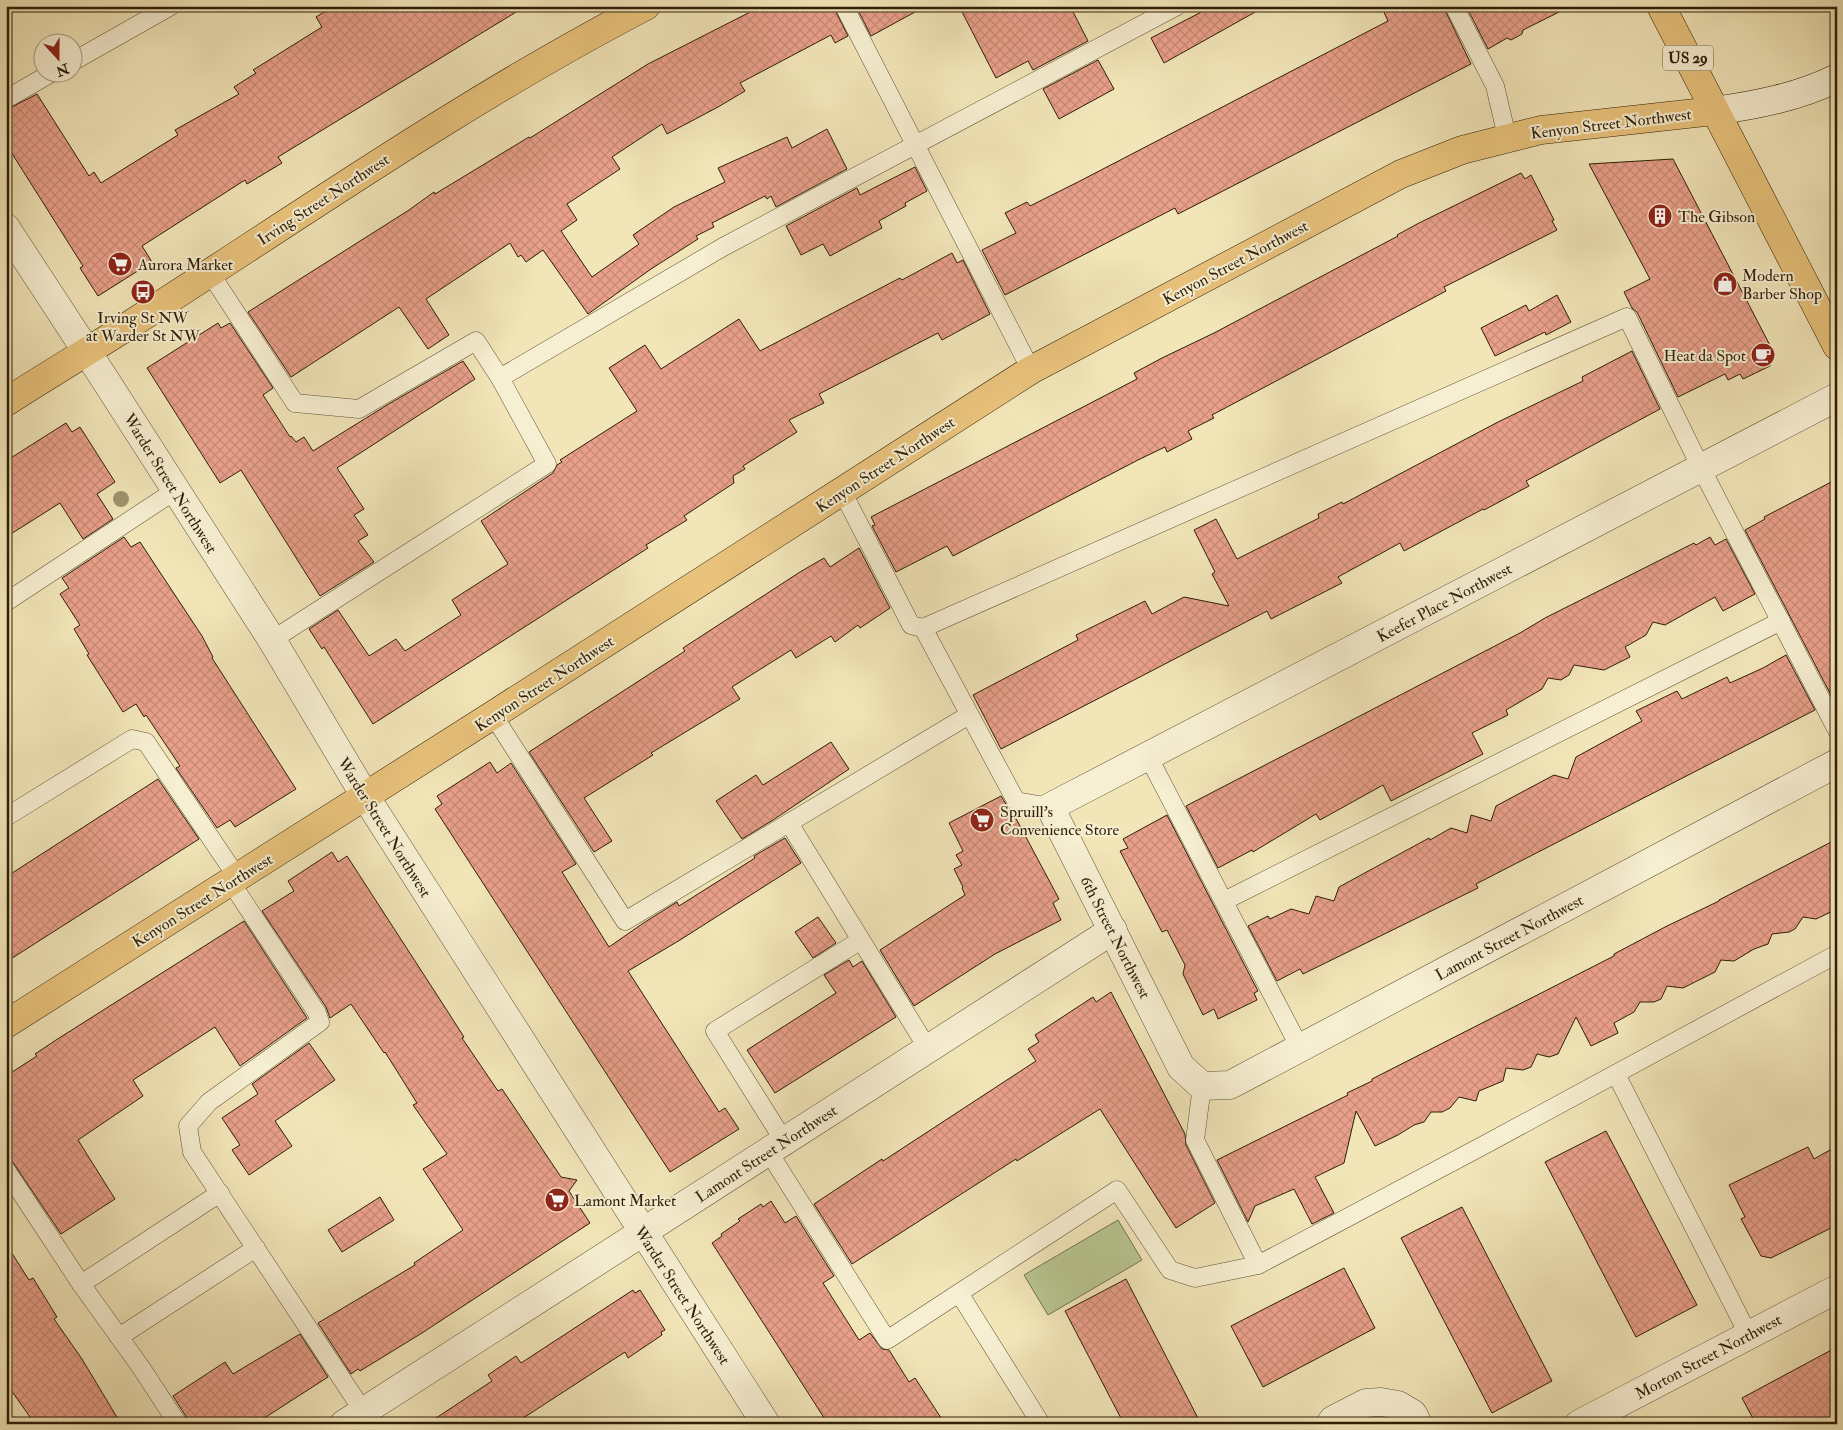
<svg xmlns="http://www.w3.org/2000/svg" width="1843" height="1430" viewBox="0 0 1843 1430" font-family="'IM FELL Double Pica',serif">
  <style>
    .grass { fill: #b8c691; stroke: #73724c }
    .building { fill: url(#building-cross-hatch); stroke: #2e1e07 }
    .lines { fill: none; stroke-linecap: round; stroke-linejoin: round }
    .service-casing { stroke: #5f5034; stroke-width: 19 }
    .minor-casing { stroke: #5f5034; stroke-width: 29 }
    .tertiary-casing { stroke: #5f5034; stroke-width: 29 }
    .secondary-casing { stroke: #2e1e07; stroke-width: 29 }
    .primary-casing { stroke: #2e1e07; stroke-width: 29 }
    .trunk-casing { stroke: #2e1e07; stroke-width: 29 }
    .service { stroke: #f7efd2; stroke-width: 18 }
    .minor { stroke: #f7efd2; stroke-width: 28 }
    .tertiary { stroke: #f7efd2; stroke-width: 28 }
    .secondary { stroke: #f7efd2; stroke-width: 28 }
    .primary { stroke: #e9c37c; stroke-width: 28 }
    .trunk { stroke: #e9c37c; stroke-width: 28 }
    .tree { fill: #9d946e }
    .labels { text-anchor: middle; stroke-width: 4; stroke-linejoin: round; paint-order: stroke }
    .shield { fill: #f7efd2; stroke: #6a5d44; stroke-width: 1 }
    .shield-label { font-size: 15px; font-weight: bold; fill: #2e1e07 }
    .street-label { font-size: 16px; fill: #2e1e07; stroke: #f7efd2 }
    .poi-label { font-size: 16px; fill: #2e1e07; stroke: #f7efd2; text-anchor: start }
  </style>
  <defs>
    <pattern id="building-cross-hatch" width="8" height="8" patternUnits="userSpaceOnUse" patternTransform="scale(1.25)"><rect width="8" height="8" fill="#e9a08b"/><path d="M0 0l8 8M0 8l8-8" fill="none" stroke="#c88976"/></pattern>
  </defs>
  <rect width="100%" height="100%" fill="#f2e6b9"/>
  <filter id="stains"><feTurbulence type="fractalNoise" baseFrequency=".004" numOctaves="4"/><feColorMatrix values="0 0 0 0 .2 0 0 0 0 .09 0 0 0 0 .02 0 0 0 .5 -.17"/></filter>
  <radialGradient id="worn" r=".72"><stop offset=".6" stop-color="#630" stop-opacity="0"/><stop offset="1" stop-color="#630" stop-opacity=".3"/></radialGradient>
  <polygon class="grass" points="1118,1220 1142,1260 1048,1315 1024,1275"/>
  <g class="building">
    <polygon points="334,6 526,6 278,157 282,163 247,184 245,180 142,246 152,262 98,296 80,268 83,266 6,144 6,110 37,94 89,176 94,172 101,183 178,135 175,130 239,94 234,87 256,73 253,70 322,27 316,17"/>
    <polygon points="762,6 833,6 848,36 835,43 831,35 740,83 745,91 718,107 667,134 662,124 612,157 620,169 567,204 577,220 561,231 592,277 639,244 633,235 674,207 725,182 718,168 787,137 792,148 827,129 847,169 776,207 771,196 767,199 765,196 712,223 714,227 696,236 698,239 651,269 588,314 543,250 526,262 521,255 518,257 510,243 426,299 449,335 428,349 399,307 291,377 248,312 409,210 434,192 435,194 529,137 530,138 648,64"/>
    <polygon points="856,6 926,6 871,36"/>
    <polygon points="959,6 1070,6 1088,41 1033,70 1028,61 996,78"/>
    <polygon points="1213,6 1266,6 1164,63 1151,38"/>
    <polygon points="1381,6 1443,6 1471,64 1178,214 1175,208 1005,295 982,250 1016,233 1005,213 1027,202 1030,206 1078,182 1388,21"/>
    <polygon points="1466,6 1571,6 1523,30 1522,34 1511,40 1507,38 1488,49"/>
    <polygon points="1098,60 1114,89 1059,119 1043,89"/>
    <polygon points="1673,159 1774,353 1770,366 1743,379 1740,374 1728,380 1725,374 1678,397 1637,312 1632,308 1624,292 1650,279 1589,164"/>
    <polygon points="915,167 927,191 905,203 906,206 879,221 882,228 830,256 823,244 801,255 786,226 857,188 860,195"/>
    <polygon points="1521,173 1525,179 1531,175 1554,220 1552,221 1557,230 1444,287 1446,291 1212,415 1214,418 1188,431 1192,439 1167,452 1165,447 1138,460 953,556 947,546 896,572 872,526 875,525 871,517 1137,379 1134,373 1162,358 1214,333 1398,236 1397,235 1419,223"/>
    <polygon points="952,253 957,263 963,260 990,314 942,340 938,333 819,394 824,403 789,420 797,432 743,466 745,469 733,476 734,483 684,516 687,520 646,545 648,548 373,724 324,647 322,649 309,629 338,610 369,656 396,639 405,651 461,615 452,600 508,564 481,521 553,473 557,465 562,462 560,460 637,411 609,368 645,345 661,369 739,319 760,351 900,278 902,280"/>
    <polygon points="1557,295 1571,322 1546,335 1545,332 1495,356 1481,328 1526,305 1529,311"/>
    <polygon points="218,323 221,328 230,323 273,388 263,395 290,437 291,436 296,442 304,437 313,451 387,405 463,361 475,379 337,468 364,509 354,515 368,535 358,541 374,562 320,596 241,470 220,483 147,368"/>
    <polygon points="1632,351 1660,409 1526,481 1529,486 1484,510 1483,509 1404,551 1400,543 1338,577 1342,583 1271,619 1267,611 1001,749 973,695 1078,640 1076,635 1145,601 1152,614 1184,597 1229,606 1212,574 1215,572 1194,530 1216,519 1237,559 1319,518 1318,514 1342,502 1343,504 1498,422 1583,381 1582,377"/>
    <polygon points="66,423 72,432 80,427 115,482 97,494 113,519 83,539 60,503 6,537 6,461"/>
    <polygon points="1837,479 1837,699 1834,701 1745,530 1765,519 1764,517"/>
    <polygon points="124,537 131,547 140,542 202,636 213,657 212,658 296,789 235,827 230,820 217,828 176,768 180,766 146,715 144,717 136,704 123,712 87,655 89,654 74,629 80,625 60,594 69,588 62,578"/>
    <polygon points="1710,537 1715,545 1726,539 1755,594 1723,611 1715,597 1665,625 1653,622 1646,635 1625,647 1630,657 1604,670 1574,665 1569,675 1561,680 1548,678 1542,689 1506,710 1508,715 1472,733 1483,754 1391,801 1383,785 1320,820 1316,814 1253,852 1252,850 1218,868 1186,806 1520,633 1545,618 1694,543 1696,545"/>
    <polygon points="859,548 890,608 860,628 858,625 835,642 831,636 796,658 791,650 732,687 740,699 651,753 653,755 584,798 612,841 594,852 529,752 685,651 683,648 800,572 824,558 830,567"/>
    <polygon points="1786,655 1815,710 1476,884 1478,888 1303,974 1300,969 1277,981 1248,926 1268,916 1270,919 1291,909 1309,914 1316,896 1334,901 1339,887 1429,838 1430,840 1451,828 1467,833 1471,815 1491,821 1496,806 1554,775 1568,779 1576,757 1642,721 1636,711 1677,691 1682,699 1727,677 1730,683 1763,668"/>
    <polygon points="831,742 849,769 773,820 742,839 716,801 756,775 763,785"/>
    <polygon points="490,762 497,773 511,763 576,864 562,872 609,947 645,922 677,902 679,906 755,858 754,856 785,838 801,863 680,940 628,971 719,1112 725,1108 739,1129 670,1172 435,809 442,804 437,796"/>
    <polygon points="158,779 199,839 6,962 6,877"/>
    <polygon points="1001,796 1007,806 1012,811 1059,899 1053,903 1061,920 995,954 914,1006 880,950 965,895 962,888 963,887 954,869 962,865 956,855 963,851 949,823"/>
    <polygon points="1167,815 1258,991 1254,993 1257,1000 1218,1019 1214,1009 1203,1015 1183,974 1185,965 1167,930 1162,932 1120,851 1128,848 1123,839"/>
    <polygon points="1837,839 1837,909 1816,919 1803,917 1795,929 1789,932 1772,934 1768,944 1754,949 1734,961 1721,960 1715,972 1683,988 1667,986 1661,999 1654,1002 1640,1002 1634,1012 1614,1023 1618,1033 1591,1046 1576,1017 1558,1054 1549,1057 1537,1054 1531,1067 1523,1070 1506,1068 1503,1081 1479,1091 1476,1101 1459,1097 1450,1108 1442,1112 1431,1112 1424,1122 1414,1125 1398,1135 1375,1146 1356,1111 1344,1163 1315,1177 1334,1213 1312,1224 1294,1189 1255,1206 1248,1222 1217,1160 1348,1095 1347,1093 1372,1081 1372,1079 1614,956 1614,954 1667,926 1719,901 1719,900"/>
    <polygon points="332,852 338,862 347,856 448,1012 464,1037 462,1038 498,1091 502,1089 561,1177 577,1180 569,1191 590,1223 422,1333 360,1371 358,1369 351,1374 318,1323 415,1265 414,1263 463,1230 423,1169 447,1154 413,1105 417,1103 385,1052 384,1053 351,1004 330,1018 326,1007 262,911 294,891 288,881"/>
    <polygon points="818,917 836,943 813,958 795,932"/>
    <polygon points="244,921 307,1018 240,1066 215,1027 133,1080 143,1096 78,1140 115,1199 61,1234 6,1152 6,1076 37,1056 35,1054 56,1040"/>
    <polygon points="849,960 853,967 862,961 896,1017 775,1093 747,1050 836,993 824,975"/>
    <polygon points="1111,992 1185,1134 1186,1145 1215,1203 1176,1228 1100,1109 1017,1161 1016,1159 852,1264 814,1204 882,1159 883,1161 1036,1061 1028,1049 1039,1042 1035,1035 1093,997 1096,1002"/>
    <polygon points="309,1043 335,1080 275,1121 292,1146 249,1175 232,1150 240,1145 222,1118 258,1094 252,1084"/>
    <polygon points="1606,1131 1697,1305 1636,1337 1545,1162"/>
    <polygon points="1837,1146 1837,1225 1771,1258 1761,1256 1741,1219 1745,1217 1729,1185 1808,1147 1814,1159"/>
    <polygon points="380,1197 394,1220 342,1252 328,1230"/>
    <polygon points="771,1201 785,1223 796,1216 834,1276 823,1283 859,1340 870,1333 882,1349 889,1350 909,1382 915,1378 945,1424 828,1424 712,1243 722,1236 721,1234 740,1221 738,1219 761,1204 763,1207"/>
    <polygon points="1462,1207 1552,1381 1492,1413 1401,1238"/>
    <polygon points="6,1244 29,1280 33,1278 57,1317 54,1319 82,1359 121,1424 35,1424 6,1383"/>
    <polygon points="1344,1268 1375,1328 1263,1387 1231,1326"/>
    <polygon points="1126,1279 1201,1424 1124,1424 1065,1311"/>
    <polygon points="633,1290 635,1293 640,1290 665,1330 661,1332 662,1335 628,1358 625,1352 514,1424 427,1424 492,1381 488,1375 516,1356 521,1363"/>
    <polygon points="300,1334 328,1377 255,1424 189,1424 187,1418 173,1396 225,1362 233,1374"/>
    <polygon points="1837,1347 1837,1424 1756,1424 1742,1398"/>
  </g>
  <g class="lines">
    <defs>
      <g id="service">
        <polyline points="844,6 1031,370"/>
        <polyline points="1454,6 1495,86 1507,137"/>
        <polyline points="72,62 171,6"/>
        <polyline points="6,99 53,72"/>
        <polyline points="210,273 295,403 359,409 476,341 500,378 547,464 272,640"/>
        <polyline points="500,378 723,247 1177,6"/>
        <polyline points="842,491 911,625 923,628 1016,801 1050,807"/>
        <polyline points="6,602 176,490"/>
        <polyline points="923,628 1627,317 1701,468 1837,730"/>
        <polyline points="493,715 625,921 969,715"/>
        <polyline points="1148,756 1300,1048"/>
        <polyline points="6,817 132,739 146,742 237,877"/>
        <polyline points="789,823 928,1049"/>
        <polyline points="230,881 317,1013 320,1022 209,1102 188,1126 192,1152 363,1411"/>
        <polyline points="1224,901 1781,621"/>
        <polyline points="1616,1074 1748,1334"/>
        <polyline points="1202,1086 1195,1140 1258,1265 1486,1144 1837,954"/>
        <polyline points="784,1141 715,1031 861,940"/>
        <polyline points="768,1151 887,1340 959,1293 1041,1424"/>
        <polyline points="6,1170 81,1284 140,1366 178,1424"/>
        <polyline points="81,1284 220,1193"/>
        <polyline points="959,1293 1117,1190 1170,1270 1195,1278 1258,1265"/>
        <polyline points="119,1337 256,1248"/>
      </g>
      <g id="minor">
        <polyline points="1837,397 1050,807 1181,1067 1202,1086 1230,1085 1837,763"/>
        <polyline points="344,1424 1113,930"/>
        <polyline points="1330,1424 1333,1420 1366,1403 1381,1402 1398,1405 1413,1414 1418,1424"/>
        <polyline points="1579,1424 1837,1289"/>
      </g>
      <polyline id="tertiary" points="6,228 104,378 272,640 365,796 766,1424"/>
      <path id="secondary" d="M1714 111C1757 105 1798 97 1837 78"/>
      <g id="primary">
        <path d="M6 402C48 375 90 350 131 324 301 215 467 99 646 6"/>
        <polyline points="6,1024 493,715 1031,370 1401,174 1462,150 1541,130 1714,111"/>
      </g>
      <polyline id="trunk" points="1661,6 1837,346"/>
    </defs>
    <use href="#service" class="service-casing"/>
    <use href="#minor" class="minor-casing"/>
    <use href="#tertiary" class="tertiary-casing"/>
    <use href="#secondary" class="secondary-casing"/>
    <use href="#primary" class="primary-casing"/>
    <use href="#trunk" class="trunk-casing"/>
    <use href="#service" class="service"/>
    <use href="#minor" class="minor"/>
    <use href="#tertiary" class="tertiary"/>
    <use href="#secondary" class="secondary"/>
    <use href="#primary" class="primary"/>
    <use href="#trunk" class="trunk"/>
  </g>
  <circle class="tree" cx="121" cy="499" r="8"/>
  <defs>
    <symbol id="building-disc" viewBox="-11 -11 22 22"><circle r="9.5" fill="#8f2418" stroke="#f7efd2"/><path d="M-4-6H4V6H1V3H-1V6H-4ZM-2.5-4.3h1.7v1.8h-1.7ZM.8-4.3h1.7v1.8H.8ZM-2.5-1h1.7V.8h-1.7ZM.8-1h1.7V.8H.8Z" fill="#fff"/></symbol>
    <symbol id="supermarket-disc" viewBox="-11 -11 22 22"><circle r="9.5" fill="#8f2418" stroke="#f7efd2"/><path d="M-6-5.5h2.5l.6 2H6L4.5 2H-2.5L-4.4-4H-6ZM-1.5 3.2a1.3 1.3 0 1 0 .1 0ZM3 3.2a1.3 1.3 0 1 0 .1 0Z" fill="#fff"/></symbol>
    <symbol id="shop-disc" viewBox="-11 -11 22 22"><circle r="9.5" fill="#8f2418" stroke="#f7efd2"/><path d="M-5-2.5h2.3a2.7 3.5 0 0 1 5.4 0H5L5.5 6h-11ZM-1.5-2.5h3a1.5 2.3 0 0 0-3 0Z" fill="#fff"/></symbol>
    <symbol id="bus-disc" viewBox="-11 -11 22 22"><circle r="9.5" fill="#8f2418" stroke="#f7efd2"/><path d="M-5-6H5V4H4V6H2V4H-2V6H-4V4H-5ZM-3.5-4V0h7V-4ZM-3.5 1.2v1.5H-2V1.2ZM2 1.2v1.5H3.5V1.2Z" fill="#fff"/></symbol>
    <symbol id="cafe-disc" viewBox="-11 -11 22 22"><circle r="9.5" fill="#8f2418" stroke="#f7efd2"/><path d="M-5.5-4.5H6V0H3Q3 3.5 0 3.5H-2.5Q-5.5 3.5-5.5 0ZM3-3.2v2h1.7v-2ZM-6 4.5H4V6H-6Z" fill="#fff"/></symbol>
  </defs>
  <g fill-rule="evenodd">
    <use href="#building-disc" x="1646" y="202" width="28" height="28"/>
    <use href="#supermarket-disc" x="106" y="250" width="28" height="28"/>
    <use href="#shop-disc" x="1711" y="270" width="28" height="28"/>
    <use href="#bus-disc" x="129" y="278" width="28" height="28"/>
    <use href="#cafe-disc" x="1749" y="341" width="28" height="28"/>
    <use href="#supermarket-disc" x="968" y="806" width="28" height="28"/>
    <use href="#supermarket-disc" x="543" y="1186" width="28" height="28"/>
  </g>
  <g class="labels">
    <rect class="shield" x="1663" y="45.5" width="50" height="25" rx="4"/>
    <g class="shield-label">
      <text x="1688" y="63">US 29</text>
    </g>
    <g class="street-label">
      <text transform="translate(1611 123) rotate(-7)" y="6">Kenyon Street Northwest</text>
      <text transform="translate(323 199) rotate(-33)" y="6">Irving Street Northwest</text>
      <text transform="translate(1235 262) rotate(-28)" y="6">Kenyon Street Northwest</text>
      <text transform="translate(885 464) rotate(-33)" y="6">Kenyon Street Northwest</text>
      <text transform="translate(171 483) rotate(58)" y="6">Warder Street Northwest</text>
      <text transform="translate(1444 602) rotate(-28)" y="6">Keefer Place Northwest</text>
      <text transform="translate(544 683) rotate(-33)" y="6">Kenyon Street Northwest</text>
      <text transform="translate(385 827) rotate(58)" y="6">Warder Street Northwest</text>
      <text transform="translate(202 900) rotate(-32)" y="6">Kenyon Street Northwest</text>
      <text transform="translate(1116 937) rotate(63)" y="6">6th Street Northwest</text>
      <text transform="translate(1509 937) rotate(-28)" y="6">Lamont Street Northwest</text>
      <text transform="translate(766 1153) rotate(-33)" y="6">Lamont Street Northwest</text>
      <text transform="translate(683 1295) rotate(57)" y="6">Warder Street Northwest</text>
      <text transform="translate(1708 1356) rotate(-28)" y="6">Morton Street Northwest</text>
    </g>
    <g class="poi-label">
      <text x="1678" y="222">The Gibson</text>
      <text x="138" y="270">Aurora Market</text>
      <text x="1742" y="281">Modern<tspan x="1742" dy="18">Barber Shop</tspan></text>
      <text x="143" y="323" text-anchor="middle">Irving St NW<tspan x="143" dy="18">at Warder St NW</tspan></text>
      <text x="1746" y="361" text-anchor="end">Heat da Spot</text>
      <text x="1000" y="817">Spruill's<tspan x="1000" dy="18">Convenience Store</tspan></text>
      <text x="574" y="1206">Lamont Market</text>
    </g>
  </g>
  <rect width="1843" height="1430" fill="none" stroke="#f2e6b9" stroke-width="25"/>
  <rect x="8" y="8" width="1828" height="1415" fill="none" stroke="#2e1e07" stroke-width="2.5"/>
  <rect x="12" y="12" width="1818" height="1405" fill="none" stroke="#2e1e07"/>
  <g transform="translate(58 58) rotate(159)"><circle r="24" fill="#f7efd2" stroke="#a79b81"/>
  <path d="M0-4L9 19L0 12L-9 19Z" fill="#8f2418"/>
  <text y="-8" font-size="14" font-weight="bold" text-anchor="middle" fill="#2e1e07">N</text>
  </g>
  <rect width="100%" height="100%" filter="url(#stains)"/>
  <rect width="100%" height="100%" fill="url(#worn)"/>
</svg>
